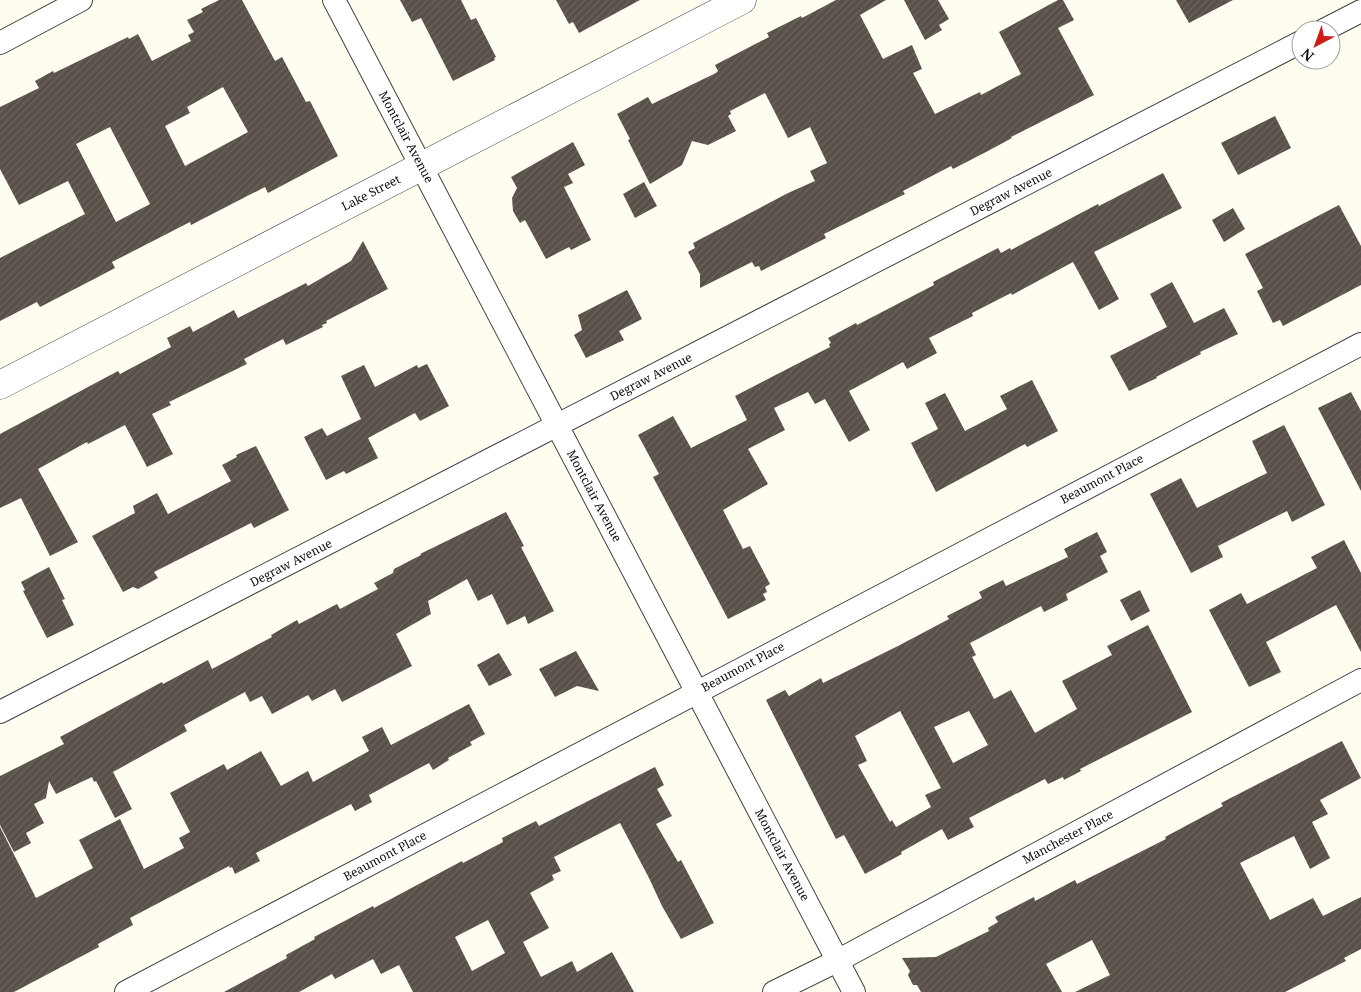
<svg xmlns="http://www.w3.org/2000/svg" width="1361" height="992" viewBox="0 0 1361 992" font-family="'Noto Serif',serif">
  <style>
    .building { fill: url(#building-hatch); fill-rule: evenodd }
    .lines { fill: none; stroke-linecap: round; stroke-linejoin: round }
    .minor-casing { stroke: #414141; stroke-width: 24 }
    .tertiary-casing { stroke: #414141; stroke-width: 29 }
    .minor { stroke: #fff; stroke-width: 22 }
    .tertiary { stroke: #fff; stroke-width: 28 }
    .labels { text-anchor: middle; stroke-width: 5; stroke-linejoin: round; paint-order: stroke }
    .street-label { font-size: 12px; fill: #0e0e0e; stroke: #fff }
  </style>
  <defs>
    <pattern id="building-hatch" width="6" height="6" patternUnits="userSpaceOnUse" patternTransform="scale(1.25)"><rect width="6" height="6" fill="#585049"/><path d="M-1 1l2-2M0 6l6-6M5 7l2-2" fill="none" stroke="#6b655f"/></pattern>
  </defs>
  <rect width="100%" height="100%" fill="#fffdef"/>
  <g class="building">
    <path d="M219 0H242L275 61 282 57 306 102 310 101 338 156 268 193 265 187 191 225 190 222 112 262 115 268 96 278 40 307 37 302 0 321V258L85 214 68 181 19 205 0 169V107L39 88 35 81 53 71 54 73 128 37 129 39 138 34 152 61 191 41 188 35 194 32 187 20 203 12 201 9ZM223 87 248 132 185 166 165 126 190 113 187 107ZM110 127 150 204 116 222 76 144Z"/>
    <polygon points="400,0 461,0 471,20 476,18 496,57 494,58 495,60 453,81 421,18 412,22"/>
    <polygon points="556,0 640,0 579,33 573,22 569,24"/>
    <polygon points="836,0 886,0 860,15 883,59 912,45 922,69 913,73 935,114 980,92 981,95 1021,74 999,32 1058,0 1063,0 1074,20 1058,28 1094,95 1011,137 1012,138 986,152 953,169 951,166 903,191 905,194 824,234 826,238 761,271 759,266 755,267 752,262 700,288 700,274 688,252 695,248 693,243 788,193 815,181 810,171 827,163 810,127 788,138 765,93 730,111 731,114 728,116 736,131 708,145 692,141 682,165 650,184 628,140 630,139 617,114 648,97 652,104 716,73 718,71 715,65 769,37 767,33 801,16 802,18"/>
    <polygon points="904,0 938,0 949,19 939,25 942,30 925,40"/>
    <polygon points="1176,0 1233,0 1189,23"/>
    <polygon points="1275,116 1291,148 1238,175 1221,143"/>
    <polygon points="573,142 585,165 568,174 573,183 564,187 591,240 571,250 569,247 546,259 525,220 520,223 513,211 512,198 517,188 511,177"/>
    <polygon points="1163,173 1182,208 1094,252 1119,299 1099,310 1073,262 1012,295 1011,293 972,313 973,316 929,338 937,353 907,369 903,362 849,391 870,430 849,442 825,399 815,404 808,392 774,408 785,430 748,449 768,484 723,510 743,549 750,546 770,584 765,587 767,592 763,594 766,600 728,619 653,477 659,474 638,435 673,416 691,448 747,420 735,396 830,347 829,344 831,343 828,338 856,323 857,325 934,285 933,282 998,248 1001,253 1010,248 1011,250 1098,204 1099,206"/>
    <polygon points="644,182 657,206 635,218 623,194"/>
    <polygon points="1339,205 1361,246 1361,285 1283,326 1280,320 1273,323 1257,291 1263,288 1245,254"/>
    <polygon points="1233,208 1245,229 1224,242 1212,220"/>
    <polygon points="363,241 388,289 326,321 327,323 322,325 323,327 286,345 283,339 244,359 247,364 169,402 171,405 152,414 173,454 147,467 125,425 88,444 87,442 38,469 78,542 50,556 21,498 0,508 0,434 118,371 120,374 171,347 167,338 190,326 193,332 234,310 238,318 306,283 308,286 351,261"/>
    <polygon points="1172,282 1194,323 1224,308 1238,334 1200,352 1201,354 1156,377 1157,378 1129,391 1110,356 1167,327 1150,294"/>
    <polygon points="627,290 642,319 619,331 624,340 586,358 574,335 582,330 578,315"/>
    <polygon points="427,364 449,406 420,421 415,413 368,438 378,458 346,474 344,471 326,480 304,437 322,428 327,436 361,419 341,376 364,365 375,387 417,365 418,368"/>
    <polygon points="1032,380 1058,431 1027,447 1025,444 936,492 911,443 938,429 925,403 945,393 965,431 1007,409 1000,396"/>
    <polygon points="1351,392 1361,411 1361,491 1318,408"/>
    <polygon points="1284,425 1325,505 1292,522 1287,511 1218,546 1223,557 1191,573 1150,494 1181,478 1197,508 1267,473 1252,441"/>
    <polygon points="256,446 289,510 254,528 251,523 154,572 158,578 138,589 133,587 123,592 92,536 135,513 133,506 157,493 168,514 231,481 222,465 237,457 236,455"/>
    <polygon points="506,512 524,546 521,547 554,611 528,624 525,616 507,625 492,594 478,601 467,579 428,601 431,614 396,634 412,666 342,702 335,689 312,701 308,695 272,714 262,696 250,702 245,692 184,725 187,731 113,772 132,809 115,818 96,781 94,782 92,777 56,794 49,781 46,798 34,804 44,823 26,833 31,843 14,852 0,825 0,776 64,744 60,737 162,682 163,684 208,660 212,669 272,637 271,635 297,620 299,624 337,604 340,609 378,589 374,583 393,573 394,569 421,555 420,554"/>
    <path d="M1097 532 1107 552 1100 556 1108 572 1066 594 1068 600 1044 612 1041 606 970 643 976 655 972 657 994 699 1011 690 1035 733 1077 709 1062 681 1112 655 1107 646 1148 625 1192 712 1080 769 1081 771 1064 780 1063 777 1048 784 1045 779 969 818 974 827 948 840 942 829 901 852 902 854 865 874 844 835 836 839 766 700 785 690 789 696 821 678 823 683 898 646 949 619 947 616 982 598 979 592 1003 580 1006 586 1068 557 1064 549ZM900 711 941 788 925 795 931 807 896 827 892 820 890 822 858 765 867 761 855 736ZM969 711 988 745 953 763 934 727Z"/>
    <polygon points="1344,540 1361,573 1361,652 1336,605 1266,642 1281,672 1249,687 1209,610 1241,593 1247,604 1317,568 1311,557"/>
    <polygon points="49,567 65,599 62,600 74,625 47,638 23,591 25,590 21,582"/>
    <polygon points="1140,590 1150,611 1131,621 1120,600"/>
    <polygon points="576,651 599,691 577,686 555,697 539,669"/>
    <polygon points="499,653 512,675 489,686 477,665"/>
    <polygon points="469,704 485,734 470,742 472,745 448,758 449,760 433,770 429,763 369,795 372,802 355,811 351,804 256,853 260,861 235,874 232,867 230,868 229,866 130,918 133,925 98,944 99,947 14,992 0,992 0,827 36,898 93,868 79,840 120,819 144,869 184,848 179,838 190,832 170,793 224,764 227,770 261,751 281,786 308,771 313,782 369,751 362,737 382,727 391,745"/>
    <polygon points="1342,741 1361,778 1320,800 1328,814 1312,822 1330,858 1310,869 1294,836 1240,863 1270,920 1313,898 1323,916 1361,897 1361,949 1344,958 1346,961 1285,992 1075,992 1110,975 1092,940 1046,964 1062,992 921,992 917,985 913,985 908,975 910,971 902,958 936,957 989,931 988,928 998,922 995,917 1034,897 1035,901 1075,880 1077,884 1166,839 1165,837 1223,806 1221,803"/>
    <path d="M655 767 664 785 657 789 672 816 656 824 678 862 681 860 714 923 681 939 662 906 649 878 620 823 554 857 561 871 552 875 554 880 530 893 549 928 523 942 541 977 572 961 577 972 612 952 634 992H413L399 965 381 974 373 959 335 979 332 974 299 992H224L287 958 286 955 315 939 314 937 373 906 374 908 462 861 463 863 503 842 502 838 536 821 539 826ZM488 920 505 953 472 971 455 937Z"/>
  </g>
  <g class="lines">
    <defs>
      <g id="minor">
        <polyline points="334,0 854,992"/>
        <polyline points="1324,30 1361,11"/>
        <polyline points="0,43 81,0"/>
        <polyline points="0,712 1301,42"/>
        <polyline points="126,992 1361,344"/>
        <polyline points="774,992 837,961 1361,680"/>
      </g>
      <polyline id="tertiary" points="0,385 742,0"/>
    </defs>
    <use href="#minor" class="minor-casing"/>
    <use href="#tertiary" class="tertiary-casing"/>
    <use href="#minor" class="minor"/>
    <use href="#tertiary" class="tertiary"/>
  </g>
  <g class="labels">
    <g class="street-label">
      <text transform="translate(406 137) rotate(62)" y="4">Montclair Avenue</text>
      <text transform="translate(1011 192) rotate(-27)" y="4">Degraw Avenue</text>
      <text transform="translate(371 193) rotate(-27)" y="4">Lake Street</text>
      <text transform="translate(651 377) rotate(-27)" y="4">Degraw Avenue</text>
      <text transform="translate(1102 479) rotate(-28)" y="4">Beaumont Place</text>
      <text transform="translate(594 496) rotate(62)" y="4">Montclair Avenue</text>
      <text transform="translate(291 563) rotate(-27)" y="4">Degraw Avenue</text>
      <text transform="translate(743 667) rotate(-28)" y="4">Beaumont Place</text>
      <text transform="translate(1068 837) rotate(-28)" y="4">Manchester Place</text>
      <text transform="translate(782 855) rotate(62)" y="4">Montclair Avenue</text>
      <text transform="translate(385 856) rotate(-28)" y="4">Beaumont Place</text>
    </g>
  </g>
  <g transform="translate(1316 45) rotate(221)"><circle r="24" fill="#ffffff" stroke="#9f9f9f"/>
  <path d="M0-4L9 19L0 12L-9 19Z" fill="#ce1c16"/>
  <text y="-8" font-size="14" font-weight="bold" text-anchor="middle" fill="#0e0e0e">N</text>
  </g>
</svg>
